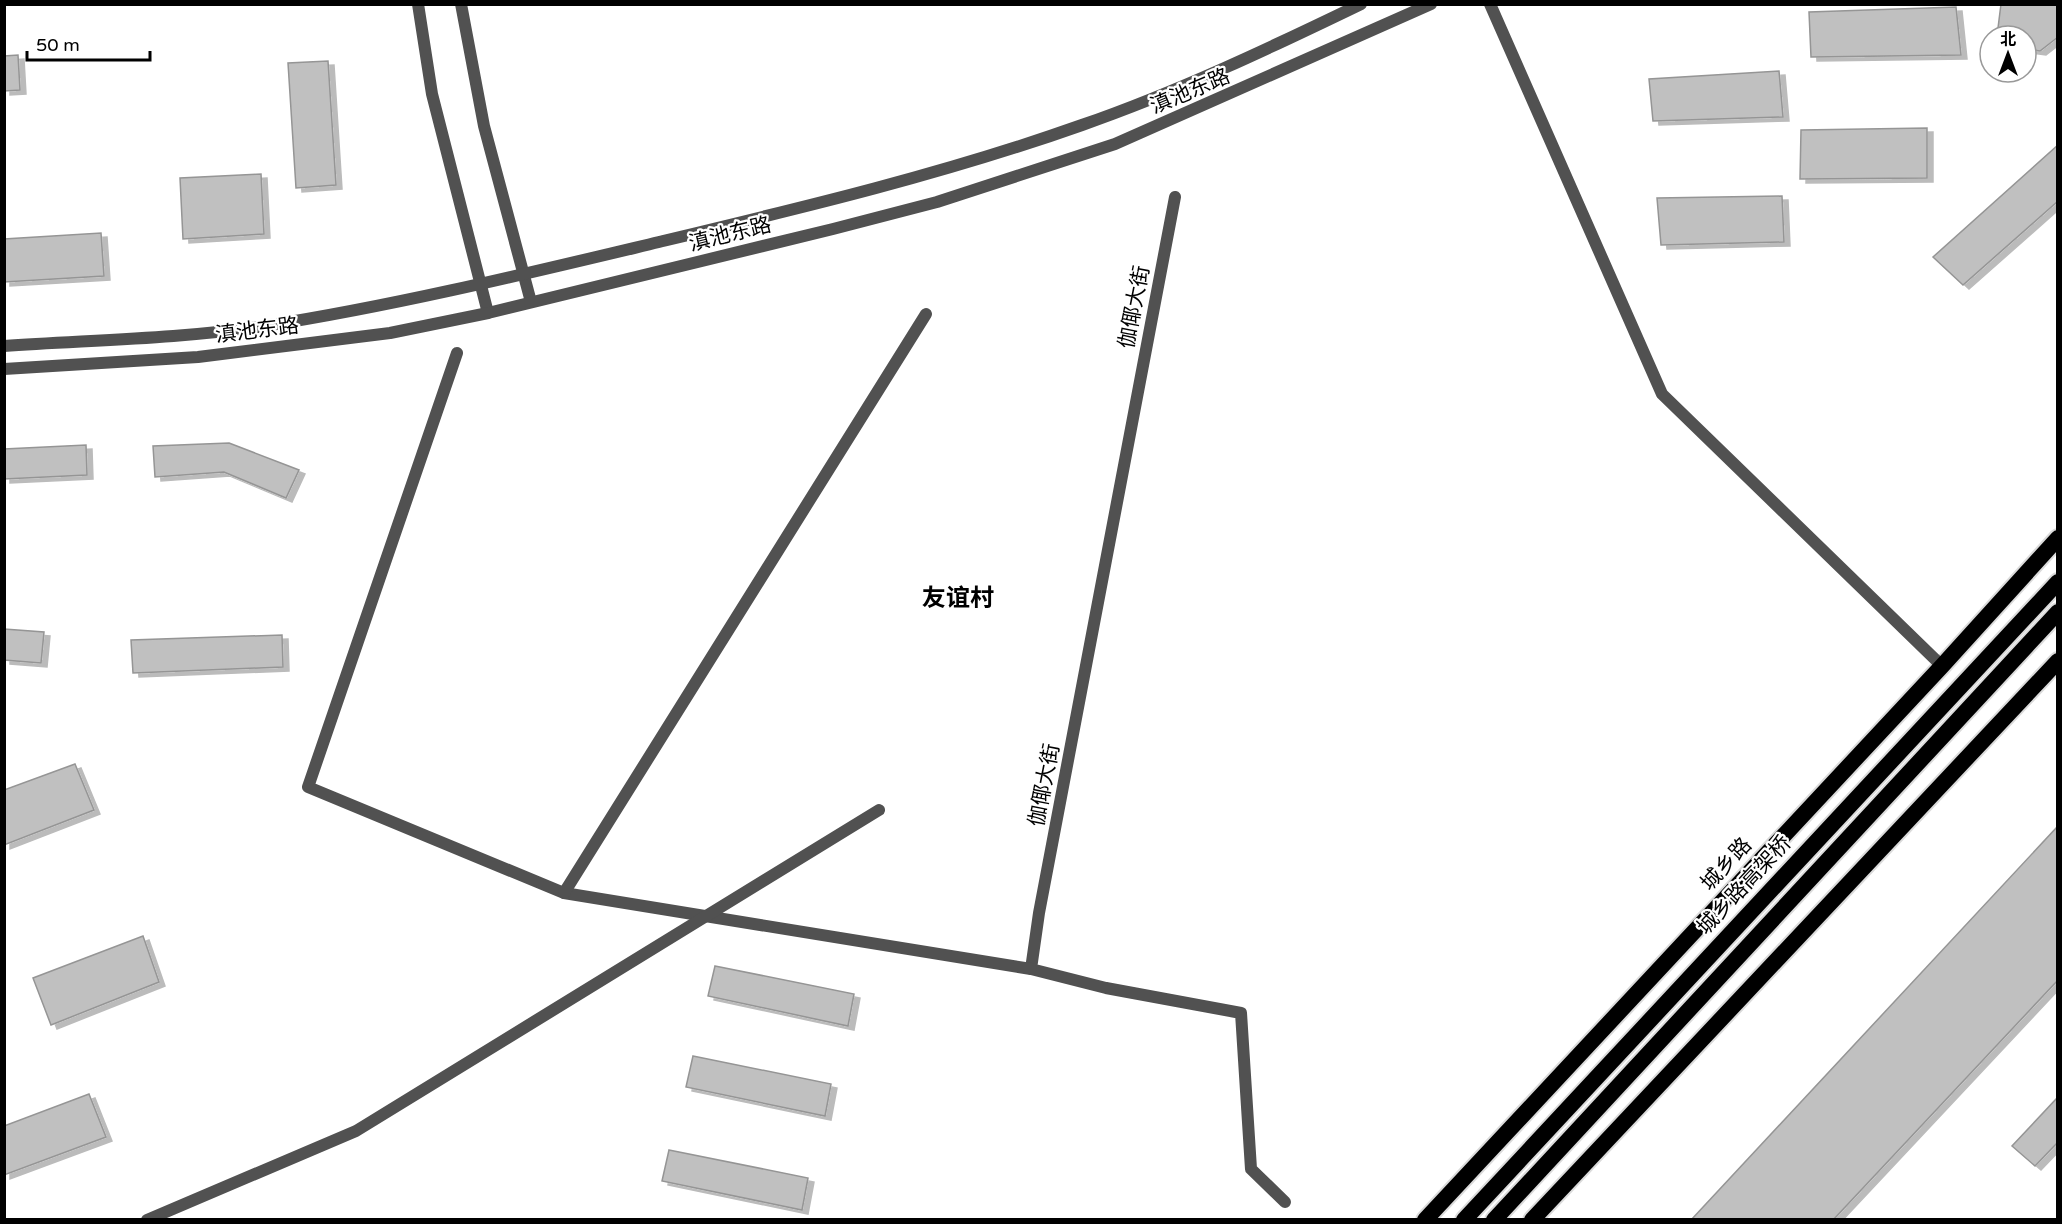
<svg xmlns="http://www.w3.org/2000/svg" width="2062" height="1224" viewBox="0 0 2062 1224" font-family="'Varela Round','Noto Sans SC',sans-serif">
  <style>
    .building { fill: #c0c0c0; stroke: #959595; stroke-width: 1.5; filter: url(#shadow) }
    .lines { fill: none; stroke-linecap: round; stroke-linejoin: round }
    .trunk-casing { stroke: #dbdbdb; stroke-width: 20 }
    .minor { stroke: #515151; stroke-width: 12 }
    .tertiary { stroke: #515151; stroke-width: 12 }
    .trunk { stroke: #000; stroke-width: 16 }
    .labels { text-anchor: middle; stroke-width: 4.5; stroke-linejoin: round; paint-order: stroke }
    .street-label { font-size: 21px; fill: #000; stroke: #fff }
    .quarter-label { font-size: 24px; font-weight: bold; fill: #000; stroke: #fff }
  </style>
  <defs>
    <filter id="shadow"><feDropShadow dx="6" dy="4" stdDeviation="0" flood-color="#0004"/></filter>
  </defs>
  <rect width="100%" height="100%" fill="#fff"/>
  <g class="building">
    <polygon points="2001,4 2058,4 2058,37 2040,51 2026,49 2026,36 1997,36"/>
    <polygon points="1956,7 1961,55 1811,57 1809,12"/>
    <polygon points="18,55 20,90 4,91 4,56"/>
    <polygon points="328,61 336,185 296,188 288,63"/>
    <polygon points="1779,71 1783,117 1653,121 1649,79"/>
    <polygon points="1927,128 1927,178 1800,179 1801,130"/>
    <polygon points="2058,145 2058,201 1963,285 1933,257"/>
    <polygon points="261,174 264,234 183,239 180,178"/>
    <polygon points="1782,196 1784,242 1661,245 1657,198"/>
    <polygon points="101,233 104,276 4,282 4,239"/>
    <polygon points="229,443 299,470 286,498 224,472 155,477 153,446"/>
    <polygon points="86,445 87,475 4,479 4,449"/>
    <polygon points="4,629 44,632 41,663 4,660"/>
    <polygon points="282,635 283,667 133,673 131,640"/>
    <polygon points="75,764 94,810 4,845 4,790"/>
    <polygon points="2058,826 2058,980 1833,1220 1691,1220"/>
    <polygon points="143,936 159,982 51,1025 33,978"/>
    <polygon points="715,966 854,994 848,1026 708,996"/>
    <polygon points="693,1056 831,1084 825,1116 686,1087"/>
    <polygon points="89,1094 106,1137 4,1175 4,1126"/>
    <polygon points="2058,1097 2058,1142 2035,1166 2012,1146"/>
    <polygon points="669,1150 808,1178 802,1210 662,1181"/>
  </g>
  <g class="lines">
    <defs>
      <g id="trunk">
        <polyline points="1425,1220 1942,666 2058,538"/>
        <polyline points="1464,1220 2058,582"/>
        <polyline points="1494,1220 2058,612"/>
        <polyline points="1532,1220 2058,661"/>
      </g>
    </defs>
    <use href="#trunk" class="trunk-casing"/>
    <g class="minor">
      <polyline points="1175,197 1039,913 1031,969 1106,988 1241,1013 1251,1169 1285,1202"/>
      <polyline points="457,353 308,787 564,893 1031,969"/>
      <polyline points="564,893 926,314"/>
    </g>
    <g class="tertiary">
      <polyline points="418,4 432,94 488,313"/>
      <polyline points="461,4 484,126 531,302"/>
      <polyline points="1490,4 1662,394 1942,666"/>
      <path d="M4 346C91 340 179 339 265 326 398 305 529 273 659 242 801 208 944 174 1082 125 1177 92 1270 48 1361 4"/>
      <polyline points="4,369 198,357 390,333 488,313 833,229 937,202 1115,144 1431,4"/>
      <polyline points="147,1220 356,1131 879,810"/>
    </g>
    <use href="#trunk" class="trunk"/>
  </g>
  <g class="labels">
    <g class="street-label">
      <text transform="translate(1190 91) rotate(-23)" y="7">滇池东路</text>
      <text transform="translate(730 234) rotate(-14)" y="7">滇池东路</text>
      <text transform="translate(1134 307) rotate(-79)" y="7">伽倻大街</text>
      <text transform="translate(257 330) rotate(-7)" y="7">滇池东路</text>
      <text transform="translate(1044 785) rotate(-79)" y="7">伽倻大街</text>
      <text transform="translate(1726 864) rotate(-47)" y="7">城乡路</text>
      <text transform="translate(1744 885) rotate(-47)" y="7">城乡路高架桥</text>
    </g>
    <g class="quarter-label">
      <text x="958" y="606">友谊村</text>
    </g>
  </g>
  <rect width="2062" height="1224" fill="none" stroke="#000000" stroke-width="12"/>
  <g transform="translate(2008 54)"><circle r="28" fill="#ffffff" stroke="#999999" stroke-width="1.5"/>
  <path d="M0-4.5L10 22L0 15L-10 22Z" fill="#000000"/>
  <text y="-9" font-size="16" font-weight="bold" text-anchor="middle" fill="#000000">北</text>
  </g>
  <path d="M27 51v9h123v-9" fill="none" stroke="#000000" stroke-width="3"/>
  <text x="36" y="51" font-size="18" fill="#000000" stroke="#ffffff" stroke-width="4.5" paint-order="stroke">50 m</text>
</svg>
